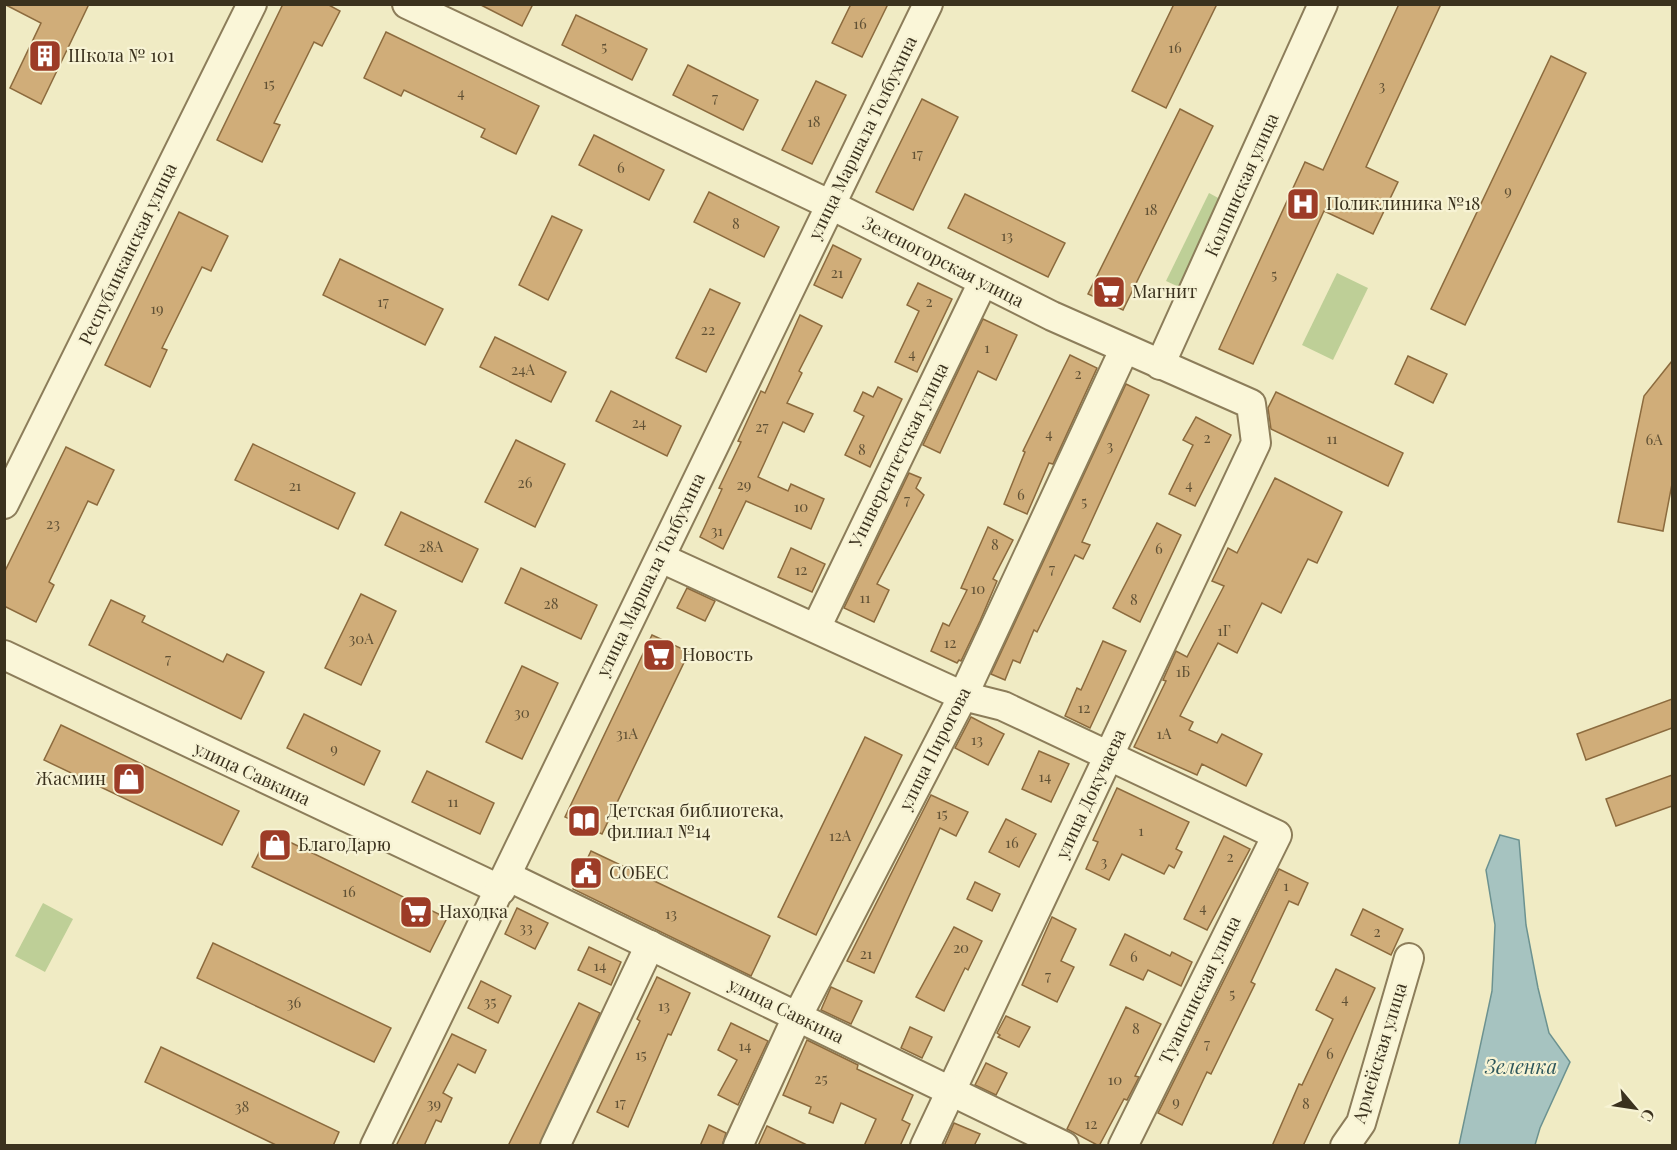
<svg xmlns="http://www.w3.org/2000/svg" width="1677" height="1150" viewBox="0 0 1677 1150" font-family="'Playfair Display',serif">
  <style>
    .green { fill: #becf97 }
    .water { fill: #a6c3c0; stroke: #6c9290; stroke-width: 1.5 }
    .building { fill: #d0ad79; stroke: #8c6b3e; stroke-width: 1.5 }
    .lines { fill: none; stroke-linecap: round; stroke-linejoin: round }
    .minor-casing { stroke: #8c7d5a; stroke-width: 32 }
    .minor { stroke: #faf6d8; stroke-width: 28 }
    .labels { text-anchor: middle; stroke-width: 4.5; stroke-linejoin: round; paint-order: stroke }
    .number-label { font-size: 15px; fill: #605135 }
    .poi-label { font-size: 18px; fill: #3b321e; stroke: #f7f3d4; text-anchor: start }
    .street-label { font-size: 18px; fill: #3b321e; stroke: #f7f3d4 }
    .water-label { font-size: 20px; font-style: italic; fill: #2d565b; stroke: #f7f3d4 }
  </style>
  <rect width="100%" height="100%" fill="#f0ebc4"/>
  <g class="green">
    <polygon points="1209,193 1222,200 1179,287 1166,281"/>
    <polygon points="1337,273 1368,288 1333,360 1302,345"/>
    <polygon points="43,903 73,919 45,972 15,956"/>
  </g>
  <polygon class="water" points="1500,835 1519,840 1526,925 1538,988 1549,1033 1570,1062 1540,1128 1535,1145 1459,1145 1492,991 1495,925 1486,870"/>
  <g class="building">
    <polygon points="4,4 89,4 41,104 10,88 41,23"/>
    <polygon points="283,4 327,4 340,11 322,46 314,42 274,123 280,125 262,162 217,140"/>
    <polygon points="479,4 533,4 522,26"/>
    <polygon points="851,4 888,4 862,57 832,43"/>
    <polygon points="1174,4 1217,4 1166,108 1132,91"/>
    <polygon points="1399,4 1441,4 1366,167 1398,182 1373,234 1324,211 1253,364 1219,349 1305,162 1323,170"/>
    <polygon points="576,15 647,49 632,80 562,45"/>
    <polygon points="386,32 539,106 516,154 481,137 485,129 404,90 401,96 364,78"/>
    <polygon points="1551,56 1586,73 1465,325 1431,309"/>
    <polygon points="688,65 758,100 743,130 673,95"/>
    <polygon points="816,81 846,95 812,164 782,150"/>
    <polygon points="922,99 958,117 913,210 876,192"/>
    <polygon points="1180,109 1213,126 1123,310 1088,294"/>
    <polygon points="594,135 664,170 649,200 579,165"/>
    <polygon points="709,192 779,227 764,257 694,222"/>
    <polygon points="965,194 1065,243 1048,277 948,228"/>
    <polygon points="179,212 228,236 211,271 202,267 162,348 167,350 150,387 105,365"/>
    <polygon points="552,216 582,230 548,300 519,285"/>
    <polygon points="833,245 861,259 842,298 814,285"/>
    <polygon points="340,259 443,309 425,345 323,295"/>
    <polygon points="918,283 952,299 917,372 895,362 919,311 907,305"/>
    <polygon points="710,289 740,303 706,372 676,358"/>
    <polygon points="800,315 822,326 799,371 802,373 787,403 813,414 804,432 783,422 758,477 788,491 791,484 824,499 811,529 746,501 723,549 700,537 722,489 719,488 741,442 738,441 761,391 765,393"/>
    <polygon points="983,319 1017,335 996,380 978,371 940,453 923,445"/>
    <polygon points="495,337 566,372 551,402 480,367"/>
    <polygon points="1070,355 1097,368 1053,464 1049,463 1027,514 1004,504 1025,452 1023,451"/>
    <polygon points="1408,356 1447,374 1433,403 1395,384"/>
    <polygon points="1672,361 1672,484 1663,531 1618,522 1644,396"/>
    <polygon points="1126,384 1149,395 1082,542 1090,545 1083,559 1075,555 1037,632 1034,630 1020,663 1013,660 1005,680 991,674"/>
    <polygon points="878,387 902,399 870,467 845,455 864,416 854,411 863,392 873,397"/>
    <polygon points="611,391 681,426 667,456 596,421"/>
    <polygon points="1276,392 1403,453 1388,486 1271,429 1268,408"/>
    <polygon points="1196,417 1231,435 1195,506 1169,494 1193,445 1183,440"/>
    <polygon points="516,440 565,464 535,527 485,502"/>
    <polygon points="253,444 355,493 338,529 235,480"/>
    <polygon points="66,447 114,470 97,505 88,501 49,582 54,585 36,622 4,606 4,573"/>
    <polygon points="909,473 921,478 916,488 924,495 877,584 889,590 874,622 844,608"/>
    <polygon points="1275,478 1342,512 1317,563 1308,559 1281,613 1262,603 1237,653 1218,643 1180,716 1193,722 1189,730 1217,743 1222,734 1262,754 1246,786 1202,764 1197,775 1134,747 1166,681 1163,680 1176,651 1187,657 1224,586 1212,581 1228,548 1237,553"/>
    <polygon points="401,512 478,549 462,582 385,545"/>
    <polygon points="1157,523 1181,535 1140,622 1113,608"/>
    <polygon points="988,527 1013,540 993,579 997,581 980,621 961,661 959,660 957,663 931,651 943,623 949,626 967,590 961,588"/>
    <polygon points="791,548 825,564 812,592 778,577"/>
    <polygon points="521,568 597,605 581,639 505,603"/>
    <polygon points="687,588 715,601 705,621 677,608"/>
    <polygon points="361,594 396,611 361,685 325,668"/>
    <polygon points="111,600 145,616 142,622 223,662 227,654 264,672 241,719 89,645"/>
    <polygon points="652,635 689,652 602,834 565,817"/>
    <polygon points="1103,641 1126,651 1090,728 1065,716 1077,688 1081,690"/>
    <polygon points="522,666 558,683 522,759 486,742"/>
    <polygon points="1672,699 1672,728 1586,760 1577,734"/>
    <polygon points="304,714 380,751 364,785 287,748"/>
    <polygon points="971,717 1004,734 988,765 955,748"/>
    <polygon points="61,725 239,811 222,845 44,760"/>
    <polygon points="865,737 902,755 816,935 778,917"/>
    <polygon points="1039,751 1069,764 1051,802 1022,789"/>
    <polygon points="427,771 494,803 480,834 412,802"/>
    <polygon points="1672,775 1672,806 1616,826 1606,799"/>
    <polygon points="1117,788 1189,822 1176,849 1182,852 1174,868 1169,865 1164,874 1122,854 1109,880 1086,869 1098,842 1093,840"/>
    <polygon points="931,795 968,812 956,836 940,828 874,973 847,961"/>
    <polygon points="1006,819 1036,834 1019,867 989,852"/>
    <polygon points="269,832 447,918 430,952 252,867"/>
    <polygon points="1224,836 1250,849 1207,930 1184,919"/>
    <polygon points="591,851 770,936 751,976 573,889"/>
    <polygon points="1279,869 1308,883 1298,905 1289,901 1251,982 1255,984 1211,1074 1207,1072 1182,1125 1158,1113"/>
    <polygon points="975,882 1000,894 992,911 967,899"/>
    <polygon points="517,908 548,923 535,949 505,934"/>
    <polygon points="1363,909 1403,929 1391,955 1351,935"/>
    <polygon points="1052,917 1076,929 1061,961 1074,967 1057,1002 1022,985"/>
    <polygon points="954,927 982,941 968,970 965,968 944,1011 916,997"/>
    <polygon points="1125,934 1170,956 1172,952 1192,962 1181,986 1148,970 1143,980 1110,965"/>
    <polygon points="213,943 391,1028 374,1062 197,978"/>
    <polygon points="589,947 621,962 611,985 578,970"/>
    <polygon points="1336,969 1375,988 1303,1146 1272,1146 1299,1084 1302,1085 1333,1019 1316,1010"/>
    <polygon points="657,977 690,993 671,1035 668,1034 628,1127 597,1112 640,1021 637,1019"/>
    <polygon points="481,981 511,996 498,1023 468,1008"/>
    <polygon points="831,987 862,1001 851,1024 821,1010"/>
    <polygon points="579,1003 600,1013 539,1146 508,1146"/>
    <polygon points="1126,1007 1161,1024 1135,1076 1139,1077 1127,1100 1124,1099 1099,1146 1067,1129"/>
    <polygon points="1006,1016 1030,1027 1019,1047 998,1037 1000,1035 997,1033"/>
    <polygon points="731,1023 768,1041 738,1105 718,1095 737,1060 718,1050"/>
    <polygon points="910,1027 932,1037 922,1058 901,1048"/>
    <polygon points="452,1034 486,1050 475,1073 458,1064 443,1093 452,1098 441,1122 436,1120 424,1146 396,1146"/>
    <polygon points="807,1040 858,1065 857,1069 913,1095 902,1120 910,1124 900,1146 864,1146 876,1119 841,1103 833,1123 809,1113 811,1107 783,1095"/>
    <polygon points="161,1047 339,1132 333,1146 278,1146 145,1082"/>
    <polygon points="986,1063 1007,1073 996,1095 975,1085"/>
    <polygon points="954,1123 980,1134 974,1146 944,1146"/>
    <polygon points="709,1125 726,1133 722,1146 700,1146"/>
    <polygon points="767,1126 809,1146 758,1146"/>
  </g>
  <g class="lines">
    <defs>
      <g id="minor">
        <polyline points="407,4 831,205 1052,316 1251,404 1256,443 925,1146"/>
        <polyline points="1160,365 1323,4"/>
        <polyline points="4,504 252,4"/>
        <polyline points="661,558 963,696 1003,706 1277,835 1123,1146"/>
        <polyline points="816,628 983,282"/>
        <polyline points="4,655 501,890"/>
        <polyline points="507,876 1064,1146"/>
        <polyline points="375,1146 928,4"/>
        <polyline points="555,1146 650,945"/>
        <polyline points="738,1146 797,1017 963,696 1124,350"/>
        <polyline points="1345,1146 1361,1123 1409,958"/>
      </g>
    </defs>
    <use href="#minor" class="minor-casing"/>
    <use href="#minor" class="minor"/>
  </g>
  <defs>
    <symbol id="building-square" viewBox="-11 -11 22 22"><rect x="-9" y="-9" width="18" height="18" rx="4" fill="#9d3c27" stroke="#f7f3d4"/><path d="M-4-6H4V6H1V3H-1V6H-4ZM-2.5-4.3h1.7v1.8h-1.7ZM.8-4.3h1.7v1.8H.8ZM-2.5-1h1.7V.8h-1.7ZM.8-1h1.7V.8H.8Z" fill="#fff"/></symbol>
    <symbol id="hospital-square" viewBox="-11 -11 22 22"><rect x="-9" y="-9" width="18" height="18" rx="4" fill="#9d3c27" stroke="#f7f3d4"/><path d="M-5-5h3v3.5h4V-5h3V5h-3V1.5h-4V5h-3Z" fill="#fff"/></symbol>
    <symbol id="supermarket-square" viewBox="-11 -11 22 22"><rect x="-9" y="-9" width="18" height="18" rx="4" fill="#9d3c27" stroke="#f7f3d4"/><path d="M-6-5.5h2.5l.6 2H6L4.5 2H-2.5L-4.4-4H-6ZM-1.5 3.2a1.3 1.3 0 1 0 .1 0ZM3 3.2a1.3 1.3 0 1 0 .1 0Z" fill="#fff"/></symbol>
    <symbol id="shop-square" viewBox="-11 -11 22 22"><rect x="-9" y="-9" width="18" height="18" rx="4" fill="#9d3c27" stroke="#f7f3d4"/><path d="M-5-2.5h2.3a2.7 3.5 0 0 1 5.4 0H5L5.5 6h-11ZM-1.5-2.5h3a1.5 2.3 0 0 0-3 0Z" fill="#fff"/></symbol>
    <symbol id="library-square" viewBox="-11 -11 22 22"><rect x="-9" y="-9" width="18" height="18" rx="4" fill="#9d3c27" stroke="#f7f3d4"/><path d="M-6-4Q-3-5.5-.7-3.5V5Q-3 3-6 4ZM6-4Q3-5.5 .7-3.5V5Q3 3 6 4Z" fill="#fff"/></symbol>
    <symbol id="civic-square" viewBox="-11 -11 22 22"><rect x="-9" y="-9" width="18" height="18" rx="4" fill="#9d3c27" stroke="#f7f3d4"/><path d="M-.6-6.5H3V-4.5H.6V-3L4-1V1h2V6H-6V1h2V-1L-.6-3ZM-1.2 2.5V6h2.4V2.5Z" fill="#fff"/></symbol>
  </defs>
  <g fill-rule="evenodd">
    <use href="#building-square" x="26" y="37" width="38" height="38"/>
    <use href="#hospital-square" x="1284" y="185" width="38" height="38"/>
    <use href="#supermarket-square" x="1090" y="273" width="38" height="38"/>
    <use href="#supermarket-square" x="640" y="636" width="38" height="38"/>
    <use href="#shop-square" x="110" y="760" width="38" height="38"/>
    <use href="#library-square" x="565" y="802" width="38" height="38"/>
    <use href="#shop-square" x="256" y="826" width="38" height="38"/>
    <use href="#civic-square" x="567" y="854" width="38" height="38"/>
    <use href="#supermarket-square" x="397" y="893" width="38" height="38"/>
  </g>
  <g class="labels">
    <g class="number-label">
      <text x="860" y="29">16</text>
      <text x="604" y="52">5</text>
      <text x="1175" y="53">16</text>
      <text x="269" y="89">15</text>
      <text x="1382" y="91">3</text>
      <text x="461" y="98">4</text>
      <text x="715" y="103">7</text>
      <text x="814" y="127">18</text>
      <text x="917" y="159">17</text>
      <text x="621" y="173">6</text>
      <text x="1508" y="196">9</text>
      <text x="1151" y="215">18</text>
      <text x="736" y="229">8</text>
      <text x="1007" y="241">13</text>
      <text x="837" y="278">21</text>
      <text x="1274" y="280">5</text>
      <text x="383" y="307">17</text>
      <text x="929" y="307">2</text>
      <text x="157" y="314">19</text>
      <text x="708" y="335">22</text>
      <text x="987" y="353">1</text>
      <text x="912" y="359">4</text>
      <text x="523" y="375">24А</text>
      <text x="1078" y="379">2</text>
      <text x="639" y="428">24</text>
      <text x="762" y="432">27</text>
      <text x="1049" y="439">4</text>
      <text x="1207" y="443">2</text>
      <text x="1332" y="444">11</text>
      <text x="1654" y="445">6А</text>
      <text x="1110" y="451">3</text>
      <text x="862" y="455">8</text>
      <text x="525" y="488">26</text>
      <text x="744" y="490">29</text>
      <text x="1189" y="490">4</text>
      <text x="295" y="491">21</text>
      <text x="1021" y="500">6</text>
      <text x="907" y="505">7</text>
      <text x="1084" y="507">5</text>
      <text x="801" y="512">10</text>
      <text x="53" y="529">23</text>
      <text x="717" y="536">31</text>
      <text x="995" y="550">8</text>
      <text x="431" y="552">28А</text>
      <text x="1159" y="554">6</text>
      <text x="1052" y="574">7</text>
      <text x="801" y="575">12</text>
      <text x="978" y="594">10</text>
      <text x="865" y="603">11</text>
      <text x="1134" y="605">8</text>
      <text x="551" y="609">28</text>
      <text x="1224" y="636">1Г</text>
      <text x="361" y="644">30А</text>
      <text x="950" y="648">12</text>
      <text x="168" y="664">7</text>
      <text x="1183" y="677">1Б</text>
      <text x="1084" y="713">12</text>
      <text x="522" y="718">30</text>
      <text x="627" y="739">31А</text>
      <text x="1164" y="739">1А</text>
      <text x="977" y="745">13</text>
      <text x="334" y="754">9</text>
      <text x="1045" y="782">14</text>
      <text x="453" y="807">11</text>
      <text x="942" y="819">15</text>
      <text x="1141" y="836">1</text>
      <text x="840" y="841">12А</text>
      <text x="1012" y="848">16</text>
      <text x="1230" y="862">2</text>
      <text x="1104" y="867">3</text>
      <text x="1286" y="891">1</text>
      <text x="349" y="897">16</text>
      <text x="1203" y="913">4</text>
      <text x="671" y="919">13</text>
      <text x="526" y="933">33</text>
      <text x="1377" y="937">2</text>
      <text x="961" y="953">20</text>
      <text x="866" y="959">21</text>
      <text x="1134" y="962">6</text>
      <text x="600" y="971">14</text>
      <text x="1048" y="981">7</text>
      <text x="1232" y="999">5</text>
      <text x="1345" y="1004">4</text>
      <text x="490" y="1007">35</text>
      <text x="294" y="1008">36</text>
      <text x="664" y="1011">13</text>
      <text x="1136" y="1034">8</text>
      <text x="1207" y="1049">7</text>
      <text x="745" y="1051">14</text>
      <text x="1330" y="1059">6</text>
      <text x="641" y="1060">15</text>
      <text x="821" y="1084">25</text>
      <text x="1115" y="1085">10</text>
      <text x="1176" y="1107">9</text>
      <text x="620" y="1108">17</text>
      <text x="434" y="1109">39</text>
      <text x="1306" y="1109">8</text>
      <text x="242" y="1112">38</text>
      <text x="1091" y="1129">12</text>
    </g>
    <g class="poi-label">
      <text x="68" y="62">Школа № 101</text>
      <text x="1326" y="210">Поликлиника №18</text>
      <text x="1132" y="298">Магнит</text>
      <text x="682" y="661">Новость</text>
      <text x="106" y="785" text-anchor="end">Жасмин</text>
      <text x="607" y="817">Детская библиотека,<tspan x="607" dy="21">филиал №14</tspan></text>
      <text x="298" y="851">БлагоДарю</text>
      <text x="609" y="879">СОБЕС</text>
      <text x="439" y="918">Находка</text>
    </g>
    <g class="street-label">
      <text transform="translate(863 138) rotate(-64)" y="6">улица Маршала Толбухина</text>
      <text transform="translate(1242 185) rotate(-66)" y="6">Колпинская улица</text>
      <text transform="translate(128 254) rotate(-64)" y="6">Республиканская улица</text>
      <text transform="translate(943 262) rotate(27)" y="6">Зеленогорская улица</text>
      <text transform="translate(899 455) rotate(-64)" y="6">Университетская улица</text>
      <text transform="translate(651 575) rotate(-64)" y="6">улица Маршала Толбухина</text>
      <text transform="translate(935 749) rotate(-63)" y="6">улица Пирогова</text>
      <text transform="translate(252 774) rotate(25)" y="6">улица Савкина</text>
      <text transform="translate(1091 794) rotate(-65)" y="6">улица Докучаева</text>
      <text transform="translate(1200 990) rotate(-64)" y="6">Туапсинская улица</text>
      <text transform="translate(786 1011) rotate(26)" y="6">улица Савкина</text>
      <text transform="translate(1380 1053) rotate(-73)" y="6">Армейская улица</text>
    </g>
    <g class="water-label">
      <text x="1521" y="1074">Зеленка</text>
    </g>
  </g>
  <rect width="1677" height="1150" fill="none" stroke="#3b321e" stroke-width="12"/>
  <g transform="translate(1635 1108) rotate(119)" stroke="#f7f3d4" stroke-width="4.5" paint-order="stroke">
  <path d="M0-4.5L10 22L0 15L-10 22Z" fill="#3b321e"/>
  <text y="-9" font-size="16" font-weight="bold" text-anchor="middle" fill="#3b321e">С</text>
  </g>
</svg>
